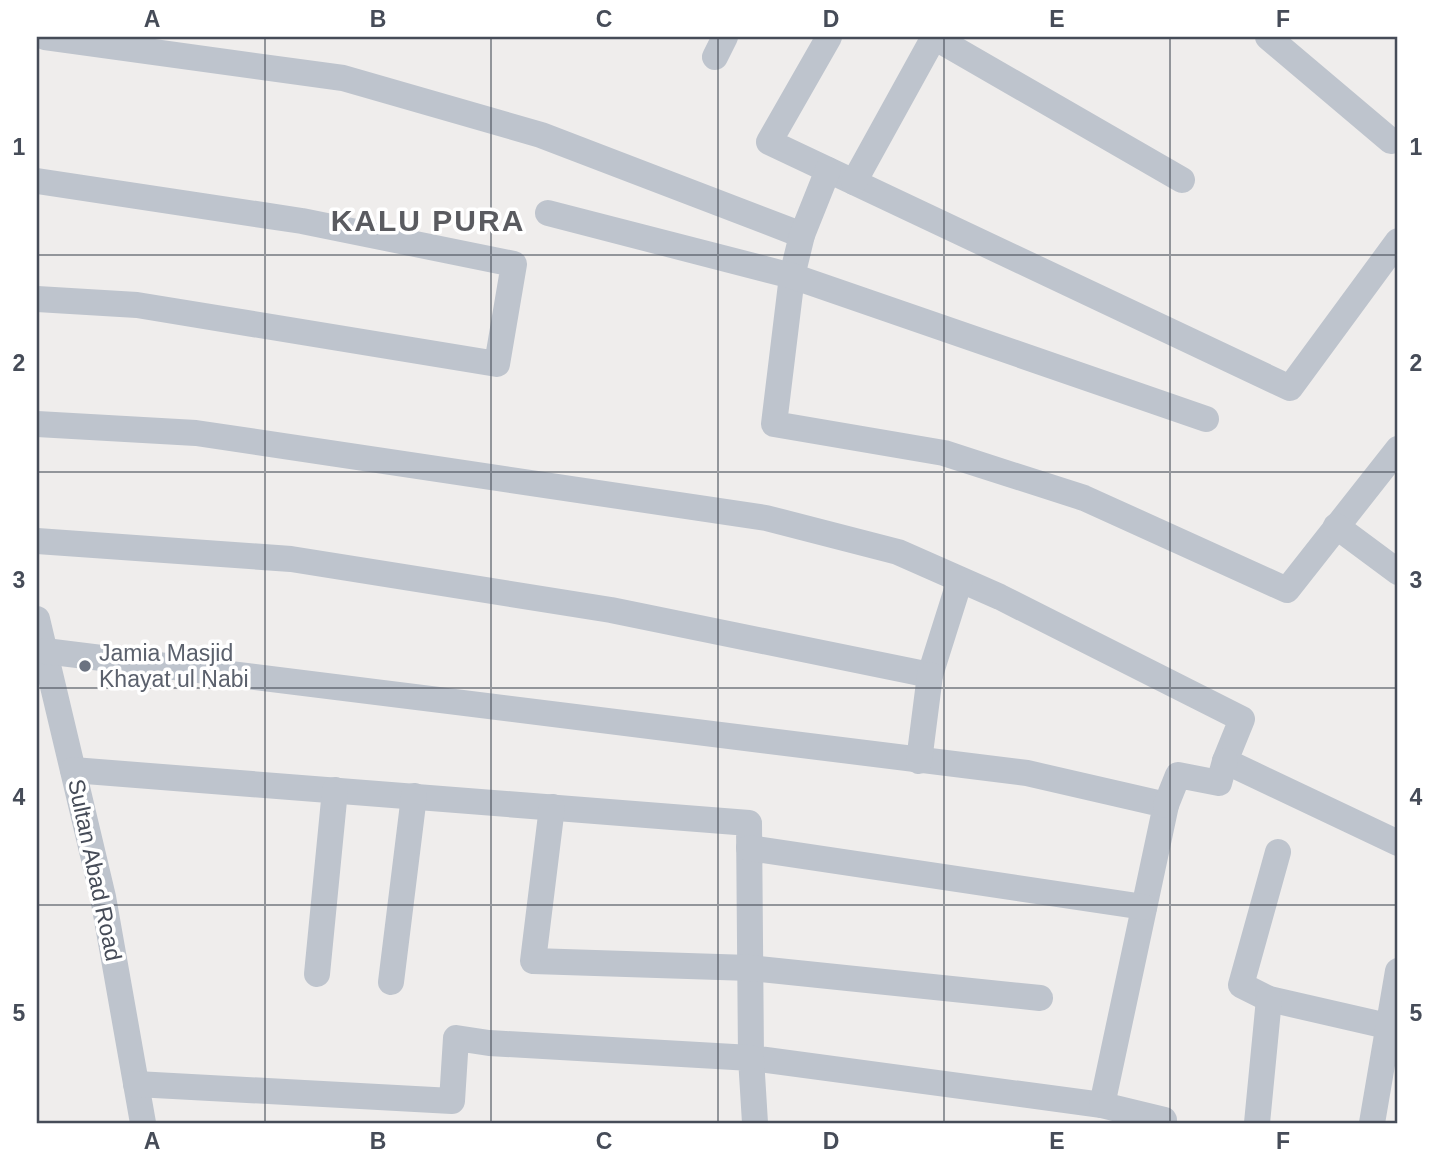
<svg xmlns="http://www.w3.org/2000/svg" width="1435" height="1160" viewBox="0 0 1435 1160" font-family="Arial,sans-serif">
  <style>
    .lines { fill: none; stroke-linecap: round; stroke-linejoin: round }
    .minor { stroke: #bec4cd; stroke-width: 26 }
    .grid { fill: none; stroke: #464c58; stroke-width: 2; stroke-opacity: 0.55 }
    .worship-dot { fill: #6b7280; stroke: #fff; stroke-width: 2.5 }
    .labels { text-anchor: middle; stroke-width: 7; stroke-linejoin: round; paint-order: stroke }
    .worship-label { font-size: 23px; fill: #5b616d; stroke: #fff; text-anchor: start }
    .street-label { font-size: 23px; fill: #464c58; stroke: #fff }
    .district-label { font-size: 30px; font-weight: bold; letter-spacing: 2px; fill: #5a5b60; stroke: #fff }
    .neatline { fill: none; stroke: #464c58; stroke-width: 2.5 }
    .grid-label { font-size: 23px; text-anchor: middle; font-weight: bold; fill: #464c58 }
  </style>
  <rect width="100%" height="100%" fill="#efedec"/>
  <g class="lines">
    <g class="minor">
      <polyline points="45,37 343,78 541,135 802,235"/>
      <polyline points="829,37 769,142 1290,388 1398,241"/>
      <polyline points="934,37 1182,180"/>
      <polyline points="1268,37 1391,141"/>
      <polyline points="715,57 725,37"/>
      <polyline points="828,170 802,235 792,276 774,424 944,453 1084,498 1287,590 1398,449"/>
      <polyline points="37,181 302,221 514,264 497,364 137,305 37,299"/>
      <polyline points="854,182 934,37"/>
      <polyline points="548,213 792,276 1206,419"/>
      <polyline points="37,424 196,433 766,518 898,552 1000,597 1242,719 1225,761 1398,843"/>
      <polyline points="1336,526 1398,572"/>
      <polyline points="37,541 291,559 611,610 930,675 960,580"/>
      <polyline points="37,619 103,897 143,1123"/>
      <polyline points="45,651 1027,773 1166,805 1102,1105 751,1058 749,823 73,770"/>
      <polyline points="919,761 930,675"/>
      <polyline points="1166,805 1178,775 1219,783 1225,761"/>
      <polyline points="552,807 533,961 750,968 1040,998"/>
      <polyline points="749,848 1144,907"/>
      <polyline points="1278,852 1241,985 1269,999 1387,1026"/>
      <polyline points="317,974 335,790"/>
      <polyline points="391,982 414,796"/>
      <polyline points="136,1084 452,1101 456,1038 489,1043 751,1058 755,1123"/>
      <polyline points="1102,1105 1164,1120"/>
      <polyline points="1257,1123 1269,999"/>
      <polyline points="1372,1123 1398,971"/>
    </g>
  </g>
  <path class="grid" d="M265 37V1123M491 37V1123M718 37V1123M944 37V1123M1170 37V1123M37 255H1398M37 472H1398M37 688H1398M37 905H1398"/>
  <circle class="worship-dot" cx="85" cy="666" r="7"/>
  <g class="labels">
    <g class="worship-label">
      <text x="99" y="661">Jamia Masjid<tspan x="99" dy="26">Khayat ul Nabi</tspan></text>
    </g>
    <g class="street-label">
      <text transform="translate(95 870) rotate(78)" y="8">Sultan Abad Road</text>
    </g>
    <g class="district-label">
      <text x="428" y="231">KALU PURA</text>
    </g>
  </g>
  <rect width="1435" height="1160" fill="none" stroke="#ffffff" stroke-width="77"/>
  <rect x="38" y="38" width="1358" height="1084" class="neatline"/>
  <g class="grid-label">
    <text x="152" y="27">A</text>
    <text x="378" y="27">B</text>
    <text x="604" y="27">C</text>
    <text x="831" y="27">D</text>
    <text x="1057" y="27">E</text>
    <text x="1283" y="27">F</text>
    <text x="19" y="155">1</text>
    <text x="1416" y="155">1</text>
    <text x="19" y="371">2</text>
    <text x="1416" y="371">2</text>
    <text x="19" y="588">3</text>
    <text x="1416" y="588">3</text>
    <text x="19" y="805">4</text>
    <text x="1416" y="805">4</text>
    <text x="19" y="1021">5</text>
    <text x="1416" y="1021">5</text>
    <text x="152" y="1149">A</text>
    <text x="378" y="1149">B</text>
    <text x="604" y="1149">C</text>
    <text x="831" y="1149">D</text>
    <text x="1057" y="1149">E</text>
    <text x="1283" y="1149">F</text>
  </g>
</svg>
